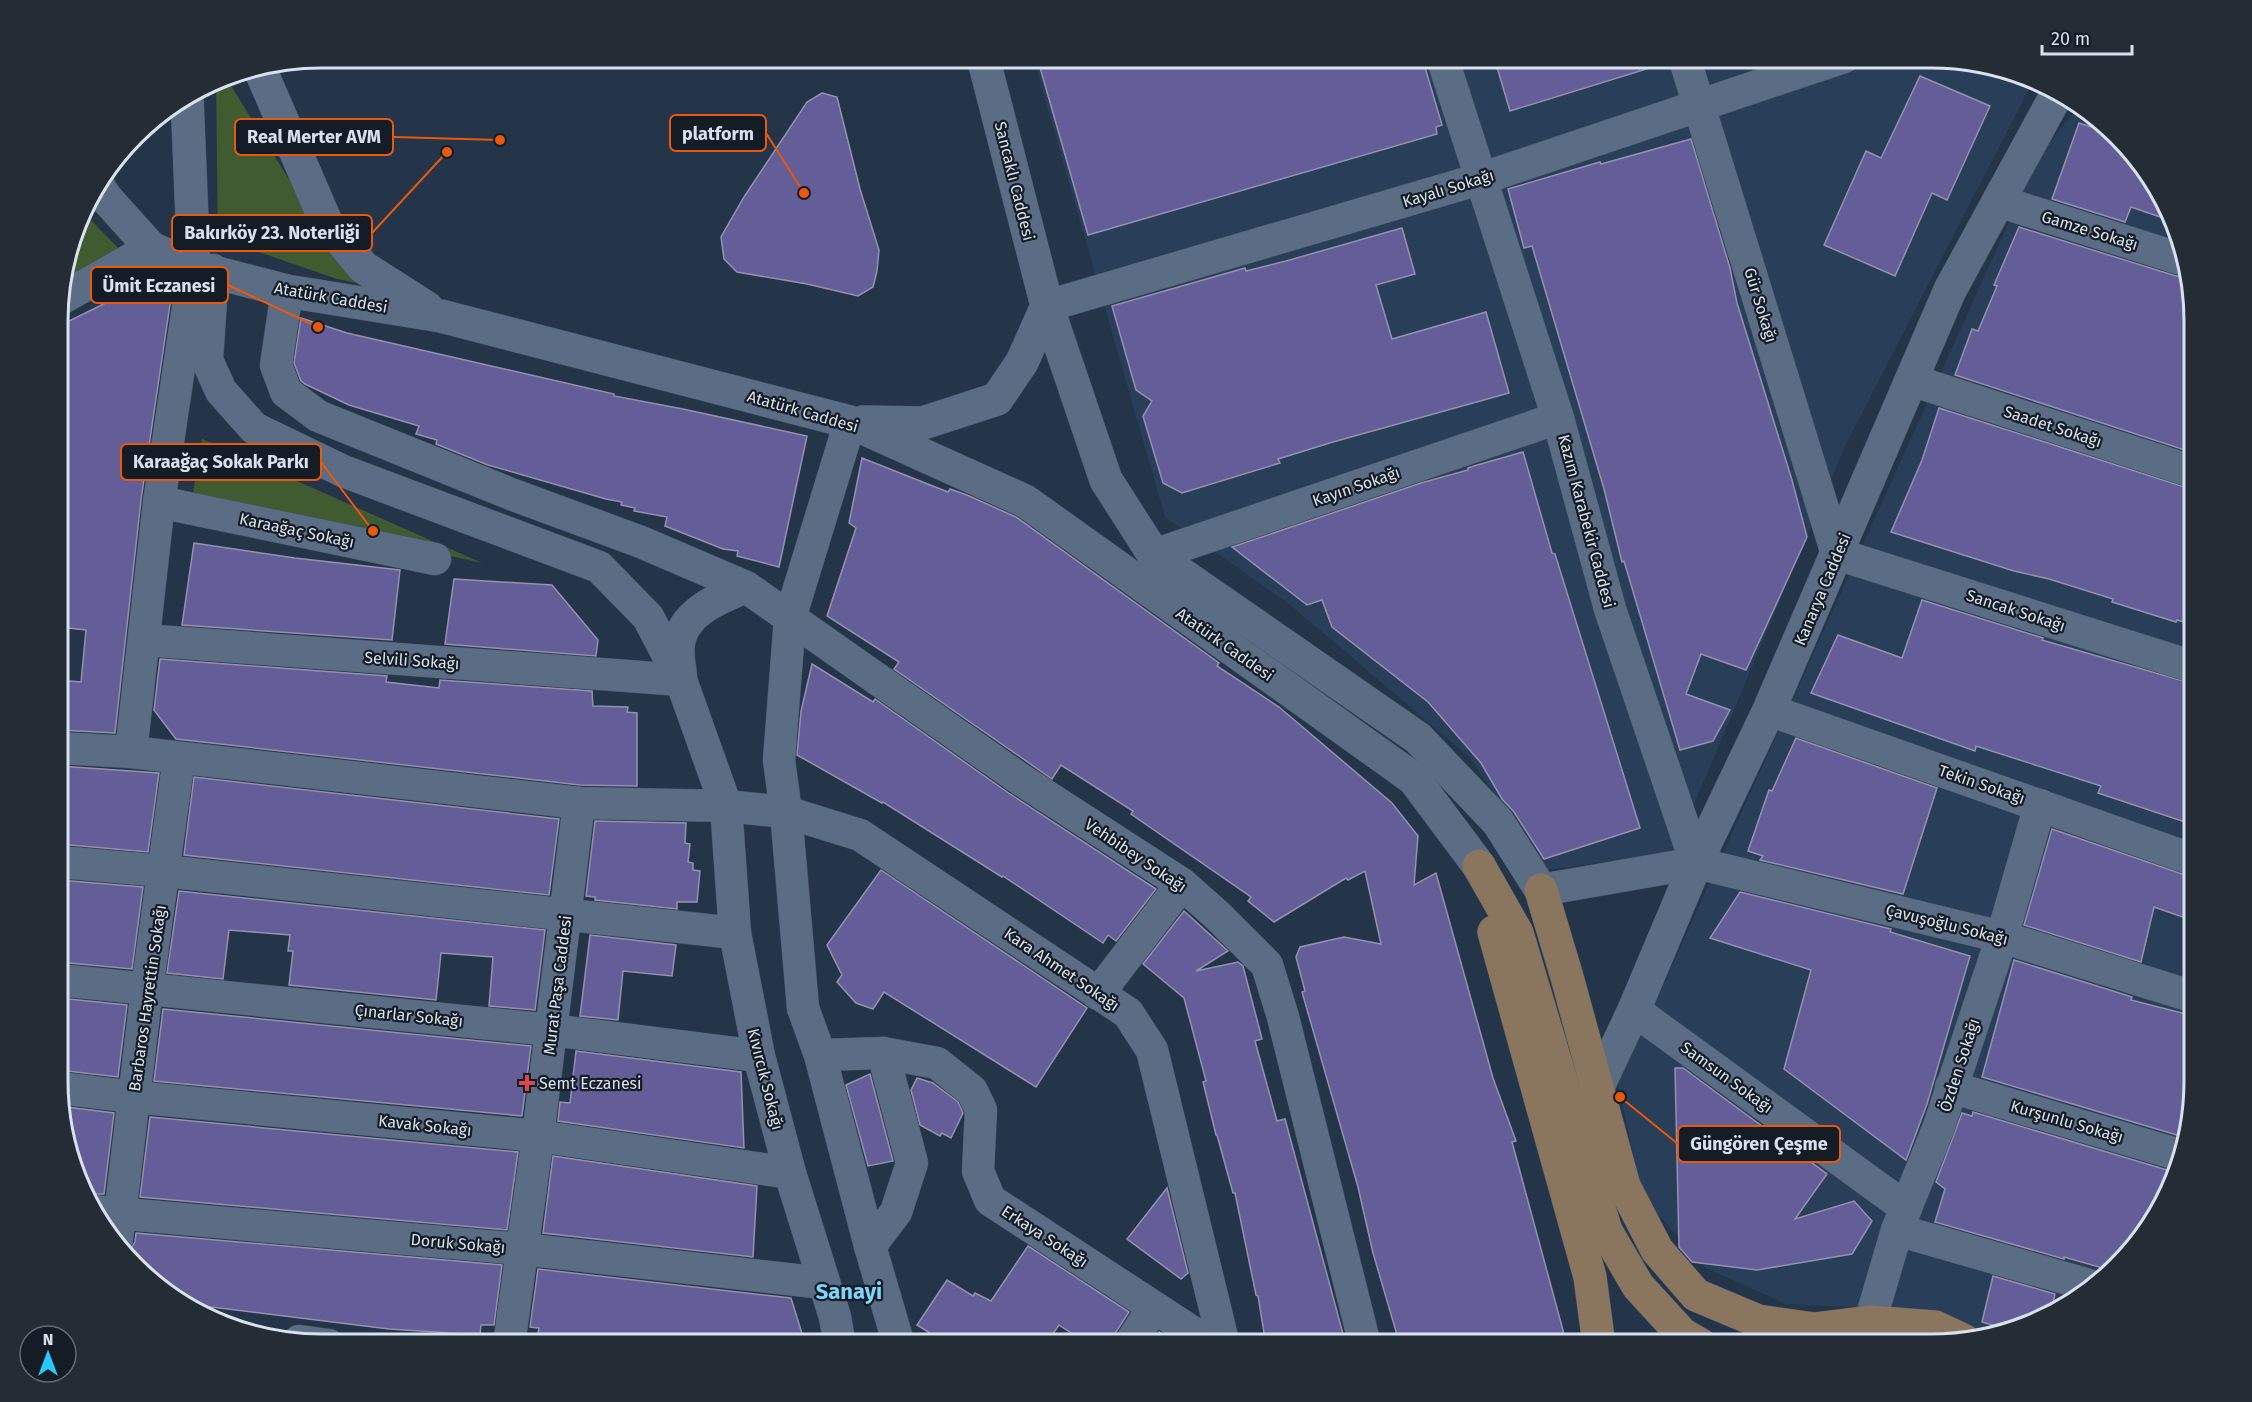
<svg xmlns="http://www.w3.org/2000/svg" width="2252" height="1402" viewBox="0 0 2252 1402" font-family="'Fira Sans',sans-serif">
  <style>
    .built { fill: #293e58 }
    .green { fill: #415b30 }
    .building { fill: #645e98; stroke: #9392ae; stroke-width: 1.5 }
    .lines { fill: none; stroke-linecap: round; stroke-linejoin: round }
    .minor-casing { stroke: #455364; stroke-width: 33 }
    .tertiary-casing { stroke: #455364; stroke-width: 34 }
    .secondary-casing { stroke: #455364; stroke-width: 34 }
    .primary-casing { stroke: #455364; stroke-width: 34 }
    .minor { stroke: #5b6d84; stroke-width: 32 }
    .tertiary { stroke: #5b6d84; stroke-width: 33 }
    .secondary { stroke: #5b6d84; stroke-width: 33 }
    .primary { stroke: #8a755e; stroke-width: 33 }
    .health-dot { fill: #e0444e; stroke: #141c25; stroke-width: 2 }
    .labels { text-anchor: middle; stroke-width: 4.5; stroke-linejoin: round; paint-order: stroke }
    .street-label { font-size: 16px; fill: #d8e2ef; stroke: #141c25 }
    .poi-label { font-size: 16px; fill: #d8e2ef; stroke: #141c25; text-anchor: start }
    .district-label { font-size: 22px; font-weight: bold; fill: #7dd6fb; stroke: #141c25 }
    .rim { fill: none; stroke: #d8e2ef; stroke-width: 3 }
    .leader { fill: none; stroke: #e8590c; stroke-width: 2 }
    .callout-dot { fill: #e8590c; stroke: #141c25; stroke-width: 2 }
    .callout { fill: #141c25; stroke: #e8590c; stroke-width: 2 }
    .callout-label { font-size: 18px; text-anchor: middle; font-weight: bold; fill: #d8e2ef }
  </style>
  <rect width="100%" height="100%" fill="#243549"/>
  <g class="built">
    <polygon points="1033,57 1931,57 2000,66 2033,81 1846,444 1674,852 1547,870 1469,757 1288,603 1165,517"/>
    <polygon points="2080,104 2160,189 2194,304 2194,1098 2181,1166 2151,1227 2063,1310 1978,1335 1935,1311 1786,1304 1706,1268 1643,1198 1618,1085 2038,158"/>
  </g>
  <g class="green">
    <polygon points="225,76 306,207 368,285 337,279 218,238 216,80"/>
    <polygon points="82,211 126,256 59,287"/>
    <polygon points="202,439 482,563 192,499"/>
  </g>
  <g class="building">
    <polygon points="1037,57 1422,57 1442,125 1436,127 1437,134 1088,235"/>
    <polygon points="1494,57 1665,57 1666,63 1510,111"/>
    <polygon points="1920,76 1990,106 1947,200 1932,193 1895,276 1824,245 1866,151 1881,158"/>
    <polygon points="822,93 837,97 860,189 879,250 877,271 873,287 858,296 807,284 737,272 724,259 721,237 744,197 807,102"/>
    <polygon points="2079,123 2107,132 2160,189 2169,220 2131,207 2125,222 2052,199"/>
    <polygon points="1691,139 1730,268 1737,303 1792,480 1807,537 1746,670 1701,654 1686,694 1730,710 1713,741 1680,750 1624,561 1622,562 1604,489 1532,246 1524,248 1508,189 1600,162 1601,164"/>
    <polygon points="2019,227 2176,276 2186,276 2194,304 2194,453 1955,375 1972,329 1978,331 1997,286 1994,285"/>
    <polygon points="1402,228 1415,274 1376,285 1392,339 1486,312 1509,393 1333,442 1278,459 1280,463 1182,493 1163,483 1143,416 1152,401 1136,390 1112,306 1245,268 1246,271 1286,261"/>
    <polygon points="167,279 169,283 173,284 141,500 115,733 59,730 59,680 81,682 86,630 59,627 59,408 69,321 128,292"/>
    <polygon points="301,318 347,333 614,394 614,396 683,409 807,436 779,567 737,556 738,551 723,549 665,526 667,517 634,511 635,508 621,505 622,502 606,499 488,465 436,444 437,440 416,434 419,426 349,405 305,384 301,381 294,363"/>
    <polygon points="1939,408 2194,490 2194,625 2177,620 2176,622 2112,602 2113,599 2049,579 2014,571 1891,532 1922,460"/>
    <polygon points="1523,452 1552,553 1555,554 1640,828 1544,859 1514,812 1502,799 1481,763 1428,702 1332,627 1322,600 1307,605 1232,547 1421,483 1468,470 1468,468 1474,466"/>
    <polygon points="862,458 948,492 950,489 967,495 1016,517 1219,663 1217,666 1279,707 1392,803 1418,836 1414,885 1436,873 1493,1078 1516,1141 1512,1142 1567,1345 1400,1345 1373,1253 1358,1187 1302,992 1305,991 1296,957 1300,947 1344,937 1381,944 1365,871 1348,880 1346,878 1274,922 1248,901 1251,897 1131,814 1133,811 1061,765 1052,779 894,669 899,662 827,616 856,528 849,523"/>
    <polygon points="194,543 295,558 400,570 392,640 182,625"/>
    <polygon points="454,579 552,585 598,640 596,656 445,644"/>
    <polygon points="1922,600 2043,638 2042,640 2194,684 2194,825 2098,793 2101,786 1976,746 1975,751 1811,693 1838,635 1902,658"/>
    <polygon points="160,659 387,676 386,682 439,688 440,680 592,691 593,706 628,707 627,712 637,713 637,786 580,785 176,739 154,710"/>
    <polygon points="812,664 873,702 875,699 1010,794 1156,889 1116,941 1108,935 1103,943 1003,876 1002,877 883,802 882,803 797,755 801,711"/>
    <polygon points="1796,738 1937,788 1903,894 1760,860 1763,856 1748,851 1769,790 1772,791"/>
    <polygon points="59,766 159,773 148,852 59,844"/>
    <polygon points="194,777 559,819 549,895 184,855"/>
    <polygon points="595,821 686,823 685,843 690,844 688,862 693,863 693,870 700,871 697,902 677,902 677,909 595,900 595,897 586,896"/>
    <polygon points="2052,829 2194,878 2194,921 2154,907 2141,962 2024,925"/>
    <polygon points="881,870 1087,1008 1036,1087 884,992 873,1009 856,1003 837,982 842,975 827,945"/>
    <polygon points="59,880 143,887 132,969 59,962"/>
    <polygon points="179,891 545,930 535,1010 489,1006 493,957 441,953 436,1000 289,985 293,951 288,951 290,935 229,930 223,979 167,973"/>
    <polygon points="1740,892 1891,929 1890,932 1970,956 1927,1104 1906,1160 1784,1069 1811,970 1710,938"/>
    <polygon points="1184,911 1228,951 1196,971 1238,962 1243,966 1262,1039 1255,1041 1277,1121 1285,1119 1346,1345 1266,1345 1258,1296 1256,1295 1235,1193 1233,1193 1217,1135 1216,1135 1203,1082 1206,1081 1184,998 1143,964"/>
    <polygon points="590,935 676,945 672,976 623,971 618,1020 580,1016"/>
    <polygon points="2014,960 2132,997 2131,1000 2194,1016 2194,1098 2187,1138 1982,1077"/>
    <polygon points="59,998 127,1005 118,1077 59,1070"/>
    <polygon points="163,1009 531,1046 522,1116 154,1081"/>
    <polygon points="576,1051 741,1072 744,1148 558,1121 560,1102 570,1103"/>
    <polygon points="1675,1068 1683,1068 1827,1174 1795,1219 1854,1201 1872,1221 1852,1254 1757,1270 1692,1262 1679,1247"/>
    <polygon points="870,1074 893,1161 868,1166 846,1085"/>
    <polygon points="917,1078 933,1083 958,1102 963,1113 951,1138 942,1133 940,1136 920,1125 911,1090"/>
    <polygon points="59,1106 114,1113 104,1194 86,1194 59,1115"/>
    <polygon points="1973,1112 2177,1173 2151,1227 2106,1269 2064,1257 2064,1259 1935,1222 1945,1189 1936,1182 1962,1113 1972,1116"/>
    <polygon points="150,1117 518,1152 507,1230 140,1197"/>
    <polygon points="553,1156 757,1186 753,1257 543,1233"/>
    <polygon points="1167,1188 1188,1273 1181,1279 1127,1239"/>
    <polygon points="136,1233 502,1265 494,1325 481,1325 480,1335 389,1329 179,1303 175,1301 129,1252 135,1242"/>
    <polygon points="1028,1246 1129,1312 1114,1335 1111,1345 1089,1345 1059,1325 1045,1345 949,1345 917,1325 947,1280 973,1296 975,1293 991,1301"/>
    <polygon points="538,1269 791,1298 804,1340 801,1340 802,1345 536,1345 539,1328 530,1327"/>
    <polygon points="1993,1276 2055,1294 2051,1313 2002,1328 1982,1322"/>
    <polygon points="1159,1332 1179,1345 1151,1345"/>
  </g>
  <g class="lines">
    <defs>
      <g id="minor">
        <polyline points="1442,57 1558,418 1610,609 1696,863"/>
        <polyline points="1684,57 1837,554 2194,667"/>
        <polyline points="1998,201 2181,259"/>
        <polyline points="213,270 207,360 221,391 254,428 343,471 599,567 648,617 681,680 726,806 735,933 759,1056 790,1173 835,1317 840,1345"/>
        <polyline points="287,291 276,365 286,392 318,416 511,494 641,542 746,587 1020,779 1182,884 1218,916 1267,965 1283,1017 1365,1345"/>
        <polyline points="59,300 151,248"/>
        <polyline points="1047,306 1480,179 1844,57"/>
        <polyline points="1911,380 2194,472"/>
        <polyline points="850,422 790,618 779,760 786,812 803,1008 820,1055 870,1246 899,1345"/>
        <polyline points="159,502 435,559"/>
        <polyline points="1154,555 1558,418"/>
        <polyline points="144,640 681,680"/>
        <path d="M681 676C680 666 677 653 679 643 684 611 720 598 746 587"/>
        <polyline points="1769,710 2194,860"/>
        <polyline points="59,748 131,752 579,803 726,806 786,812 860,835 1128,1013 1152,1050 1224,1345"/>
        <polyline points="131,752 159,502 194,267"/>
        <polyline points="59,862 164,871 735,933"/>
        <polyline points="1541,890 1696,863 2002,937 2194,997"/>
        <polyline points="59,980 551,1030 759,1056"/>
        <polyline points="1098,994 1182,884"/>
        <polyline points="1634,1010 1906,1208"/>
        <polyline points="820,1055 883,1053 937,1063 972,1091 981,1110 978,1171 990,1200 1212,1345"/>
        <polyline points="1951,1087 2183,1156"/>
        <polyline points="59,1088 134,1097 538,1136 790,1173"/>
        <polyline points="92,1211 522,1249 823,1283"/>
        <polyline points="1897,1230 2089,1285"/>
        <polyline points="117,1239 147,989 179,758"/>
        <polyline points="870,1246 896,1212 912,1163 883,1053"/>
        <polyline points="1870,1322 1897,1230 1938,1129 2002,937 2040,805"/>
        <polyline points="299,1341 329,1345"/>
        <polyline points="509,1345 538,1136 579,803"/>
        <polyline points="1129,1345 1154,1307"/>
      </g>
      <g id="tertiary">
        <polyline points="98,186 106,198 151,248 194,267"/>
        <polyline points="1596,1091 1634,1010 1696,863 1769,710 1950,290 2052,103 2060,93"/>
      </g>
      <g id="secondary">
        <polyline points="983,57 1047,306 1106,480 1154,555 1418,738 1498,822 1541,890"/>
        <polyline points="260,69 326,222 363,267 427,308"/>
        <polyline points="187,97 194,267 287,291 441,316 850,422 1025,501 1414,779 1479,866"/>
        <polyline points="863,422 923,423 997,399 1022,362 1047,306"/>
      </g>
      <g id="primary">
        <polyline points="1479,866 1517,933 1606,1231 1638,1286 1682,1334 1701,1345"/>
        <polyline points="1541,890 1567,977 1624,1186 1657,1250 1696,1295 1758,1321 1814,1329"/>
        <polyline points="1494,932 1590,1277 1599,1345"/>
        <polyline points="1794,1340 1814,1329 1870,1322 1935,1327 1963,1340"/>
      </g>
    </defs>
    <use href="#minor" class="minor-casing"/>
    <use href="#tertiary" class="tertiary-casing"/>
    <use href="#secondary" class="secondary-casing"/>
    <use href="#primary" class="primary-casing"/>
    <use href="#minor" class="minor"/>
    <use href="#tertiary" class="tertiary"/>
    <use href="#secondary" class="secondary"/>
    <use href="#primary" class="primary"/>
  </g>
  <path class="health-dot" d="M524 1074h6v6h6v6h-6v6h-6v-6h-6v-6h6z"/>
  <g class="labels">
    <g class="street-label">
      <text transform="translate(1015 181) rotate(76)" y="6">Sancaklı Caddesi</text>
      <text transform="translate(1448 188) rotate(-17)" y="6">Kayalı Sokağı</text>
      <text transform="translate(2090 230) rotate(17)" y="6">Gamze Sokağı</text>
      <text transform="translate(331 297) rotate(10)" y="6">Atatürk Caddesi</text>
      <text transform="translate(1761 305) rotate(73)" y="6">Gür Sokağı</text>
      <text transform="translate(803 411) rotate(16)" y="6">Atatürk Caddesi</text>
      <text transform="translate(2053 426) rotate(18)" y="6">Saadet Sokağı</text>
      <text transform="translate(1356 486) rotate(-19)" y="6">Kayın Sokağı</text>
      <text transform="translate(1587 521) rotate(75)" y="6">Kazım Karabekir Caddesi</text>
      <text transform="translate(297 530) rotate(12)" y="6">Karaağaç Sokağı</text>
      <text transform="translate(1822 589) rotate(-67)" y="6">Kanarya Caddesi</text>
      <text transform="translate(2016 610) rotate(18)" y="6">Sancak Sokağı</text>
      <text transform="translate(1225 644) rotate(35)" y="6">Atatürk Caddesi</text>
      <text transform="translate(412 660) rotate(4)" y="6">Selvili Sokağı</text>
      <text transform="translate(1982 784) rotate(19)" y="6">Tekin Sokağı</text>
      <text transform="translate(1136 855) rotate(34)" y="6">Vehbibey Sokağı</text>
      <text transform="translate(1947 924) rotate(14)" y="6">Çavuşoğlu Sokağı</text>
      <text transform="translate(1062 969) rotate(34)" y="6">Kara Ahmet Sokağı</text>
      <text transform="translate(557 985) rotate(-83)" y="6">Murat Paşa Caddesi</text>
      <text transform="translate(147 998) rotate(-82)" y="6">Barbaros Hayrettin Sokağı</text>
      <text transform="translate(409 1015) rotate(6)" y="6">Çınarlar Sokağı</text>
      <text transform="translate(1959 1065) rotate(-72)" y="6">Özden Sokağı</text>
      <text transform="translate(1727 1077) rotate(36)" y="6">Samsun Sokağı</text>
      <text transform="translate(766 1079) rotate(76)" y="6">Kıvırcık Sokağı</text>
      <text transform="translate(2067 1121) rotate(16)" y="6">Kurşunlu Sokağı</text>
      <text transform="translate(425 1125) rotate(6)" y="6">Kavak Sokağı</text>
      <text transform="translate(1045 1236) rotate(33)" y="6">Erkaya Sokağı</text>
      <text transform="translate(458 1243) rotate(5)" y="6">Doruk Sokağı</text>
    </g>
    <g class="poi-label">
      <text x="539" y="1089">Semt Eczanesi</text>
    </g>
    <g class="district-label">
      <text x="849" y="1299">Sanayi</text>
    </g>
  </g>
  <path d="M0 0H2252V1402H0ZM321 68H1931A253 253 0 0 1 2184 321V1081A253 253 0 0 1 1931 1334H321A253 253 0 0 1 68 1081V321A253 253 0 0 1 321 68Z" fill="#242c35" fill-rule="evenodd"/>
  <path class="rim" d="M321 68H1931A253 253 0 0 1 2184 321V1081A253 253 0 0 1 1931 1334H321A253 253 0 0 1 68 1081V321A253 253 0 0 1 321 68Z"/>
  <path class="leader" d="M804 193L766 133M500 140L393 137M447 152L372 233M318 327L228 285M373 531L321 462M1620 1097L1678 1144"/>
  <g class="callout-dot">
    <circle cx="804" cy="193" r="6"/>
    <circle cx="500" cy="140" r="6"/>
    <circle cx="447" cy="152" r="6"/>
    <circle cx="318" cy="327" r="6"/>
    <circle cx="373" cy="531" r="6"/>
    <circle cx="1620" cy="1097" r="6"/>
  </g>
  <g class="callout">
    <rect x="670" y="115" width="96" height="36" rx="6"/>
    <rect x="235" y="119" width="158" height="36" rx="6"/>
    <rect x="172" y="215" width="200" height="36" rx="6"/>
    <rect x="91" y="267" width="137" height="36" rx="6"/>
    <rect x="121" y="444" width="200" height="36" rx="6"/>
    <rect x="1678" y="1126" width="162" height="36" rx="6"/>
  </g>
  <g class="callout-label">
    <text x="718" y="140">platform</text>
    <text x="314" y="143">Real Merter AVM</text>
    <text x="272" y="239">Bakırköy 23. Noterliği</text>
    <text x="159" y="292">Ümit Eczanesi</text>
    <text x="221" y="468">Karaağaç Sokak Parkı</text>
    <text x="1759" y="1150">Güngören Çeşme</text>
  </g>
  <g transform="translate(48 1354)"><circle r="28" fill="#141c25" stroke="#626b76" stroke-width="1.5"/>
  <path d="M0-4.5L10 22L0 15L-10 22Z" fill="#26c9fe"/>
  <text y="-9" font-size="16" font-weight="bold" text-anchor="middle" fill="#d8e2ef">N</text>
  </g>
  <path d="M2042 45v9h90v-9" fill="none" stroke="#d8e2ef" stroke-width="3"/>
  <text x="2051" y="45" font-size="18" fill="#d8e2ef" stroke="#141c25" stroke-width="4.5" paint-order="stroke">20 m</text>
</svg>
